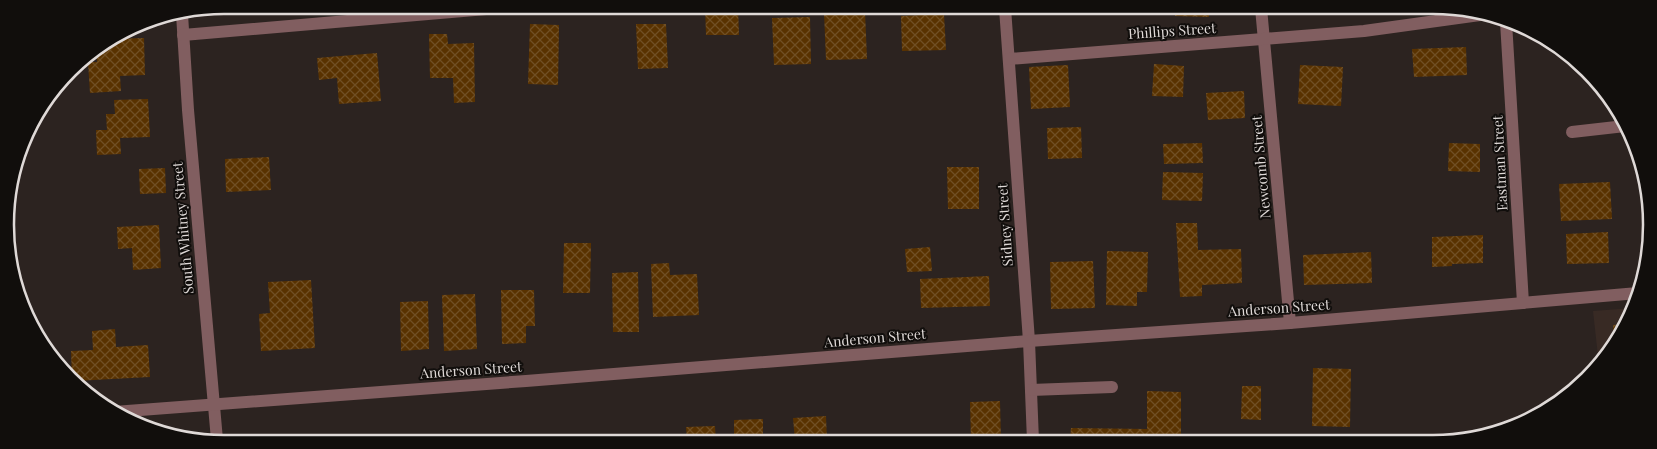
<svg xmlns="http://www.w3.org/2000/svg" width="1657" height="449" viewBox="0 0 1657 449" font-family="'Playfair Display',serif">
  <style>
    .built { fill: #382a24 }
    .building { fill: url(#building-cross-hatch) }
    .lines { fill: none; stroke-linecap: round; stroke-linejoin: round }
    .minor { stroke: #815e60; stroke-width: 12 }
    .labels { text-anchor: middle; stroke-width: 4; stroke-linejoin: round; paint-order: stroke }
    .street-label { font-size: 14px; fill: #dfd9d7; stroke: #110e0c }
    .rim { fill: none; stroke: #dfd9d7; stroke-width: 2.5 }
  </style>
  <defs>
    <pattern id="building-cross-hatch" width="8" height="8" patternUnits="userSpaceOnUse" patternTransform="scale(1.25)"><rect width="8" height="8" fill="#593200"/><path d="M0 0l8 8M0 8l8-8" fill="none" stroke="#704f24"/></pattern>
  </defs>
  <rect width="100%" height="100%" fill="#2c2320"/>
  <polygon class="built" points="1633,308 1623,334 1599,365 1593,311"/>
  <g class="building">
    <polygon points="705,7 738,7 739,35 706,35"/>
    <polygon points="1176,8 1209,8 1209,17 1175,16"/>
    <polygon points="865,11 867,59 826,60 824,13"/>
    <polygon points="944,14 946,50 902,51 901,16"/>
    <polygon points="810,17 811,64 774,65 772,18"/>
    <polygon points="530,24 559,25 558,85 528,84"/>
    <polygon points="636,24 666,24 668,68 638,69"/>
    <polygon points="429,34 447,34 448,44 474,43 475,102 454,103 453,78 430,78"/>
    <polygon points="144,38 145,75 120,76 121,91 90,93 88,62 97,62 97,49 112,39"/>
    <polygon points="1466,47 1467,75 1414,77 1412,49"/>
    <polygon points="377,53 381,101 339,104 337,78 319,80 317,58"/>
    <polygon points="1154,64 1184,66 1183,97 1152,96"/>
    <polygon points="1068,65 1070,107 1031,109 1029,67"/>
    <polygon points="1300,65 1343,67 1341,106 1298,104"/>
    <polygon points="1244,91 1245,118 1208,120 1206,93"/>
    <polygon points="148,99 150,137 120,138 121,154 97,155 96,130 107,130 106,114 115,114 114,100"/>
    <polygon points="1081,127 1082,158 1048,159 1047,128"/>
    <polygon points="1202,143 1203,163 1164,164 1163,144"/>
    <polygon points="1449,143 1480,144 1480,172 1448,171"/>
    <polygon points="269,157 271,190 226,192 225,159"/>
    <polygon points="947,167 979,167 979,209 948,209"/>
    <polygon points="165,168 166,193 140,194 139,169"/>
    <polygon points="1163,172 1203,173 1202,201 1162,200"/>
    <polygon points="1610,182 1612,219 1561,221 1559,184"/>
    <polygon points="1176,223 1197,223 1198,250 1241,249 1242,283 1202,285 1202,296 1180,297"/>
    <polygon points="159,225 161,268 133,270 132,248 118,249 117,227"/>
    <polygon points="1608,232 1609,263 1567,264 1566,234"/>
    <polygon points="1483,235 1483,263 1452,264 1452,266 1432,267 1432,237"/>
    <polygon points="564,243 591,243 590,293 563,293"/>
    <polygon points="930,247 932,271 907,272 905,249"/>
    <polygon points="1107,251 1148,252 1147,292 1137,292 1137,306 1106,305"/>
    <polygon points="1371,252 1372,283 1304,285 1303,255"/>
    <polygon points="1093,261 1095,308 1051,309 1050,262"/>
    <polygon points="669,263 670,275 697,274 699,315 653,317 651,264"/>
    <polygon points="638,272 639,332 613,332 612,273"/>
    <polygon points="989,276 990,306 921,308 920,279"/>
    <polygon points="311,280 315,348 261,351 259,314 270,313 268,282"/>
    <polygon points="501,290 534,290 535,326 526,326 526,343 502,344"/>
    <polygon points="475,294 477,349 444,351 442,295"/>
    <polygon points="428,301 429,349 401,351 400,302"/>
    <polygon points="1626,324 1623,334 1614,345 1613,325"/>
    <polygon points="115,329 116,347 148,345 150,377 75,381 72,379 71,351 93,350 92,331"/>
    <polygon points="1313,368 1351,369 1350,427 1312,426"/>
    <polygon points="1242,386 1261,386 1261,420 1241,419"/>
    <polygon points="1147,391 1181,392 1181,442 1070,441 1071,428 1147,429"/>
    <polygon points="1000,401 1001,441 971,441 970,402"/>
    <polygon points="826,416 827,441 795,441 793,418"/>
    <polygon points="763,419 763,441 734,441 734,420"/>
    <polygon points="715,426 716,441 687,441 686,427"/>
    <polygon points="506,437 506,440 480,440 480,438"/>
  </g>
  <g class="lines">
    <g class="minor">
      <polyline points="1005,8 1029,341 1033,441"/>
      <polyline points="1261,8 1290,323"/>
      <polyline points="182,14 188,110 217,440"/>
      <polyline points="1506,22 1523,303"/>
      <polyline points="183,35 522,6"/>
      <polyline points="1009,59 1364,31 1487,14"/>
      <polyline points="1572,132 1625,126"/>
      <polyline points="1031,390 1112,387"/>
      <polyline points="114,412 526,381 1029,341 1290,323 1638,293"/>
    </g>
  </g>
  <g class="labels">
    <g class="street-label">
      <text transform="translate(1172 31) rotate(-4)" y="5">Phillips Street</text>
      <text transform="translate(1500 163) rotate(-93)" y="5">Eastman Street</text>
      <text transform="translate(1261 167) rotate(-95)" y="5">Newcomb Street</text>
      <text transform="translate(1005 225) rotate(-94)" y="5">Sidney Street</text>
      <text transform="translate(183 228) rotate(-95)" y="5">South Whitney Street</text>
      <text transform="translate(1279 308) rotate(-4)" y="5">Anderson Street</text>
      <text transform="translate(875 338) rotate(-5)" y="5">Anderson Street</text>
      <text transform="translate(471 370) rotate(-4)" y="5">Anderson Street</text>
    </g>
  </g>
  <path d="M0 0H1657V449H0ZM224 14H1433A210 210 0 0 1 1643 224V225A210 210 0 0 1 1433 435H224A210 210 0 0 1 14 225V224A210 210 0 0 1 224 14Z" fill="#110e0c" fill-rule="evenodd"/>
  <path class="rim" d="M224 14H1433A210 210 0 0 1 1643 224V225A210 210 0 0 1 1433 435H224A210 210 0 0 1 14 225V224A210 210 0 0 1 224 14Z"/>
</svg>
